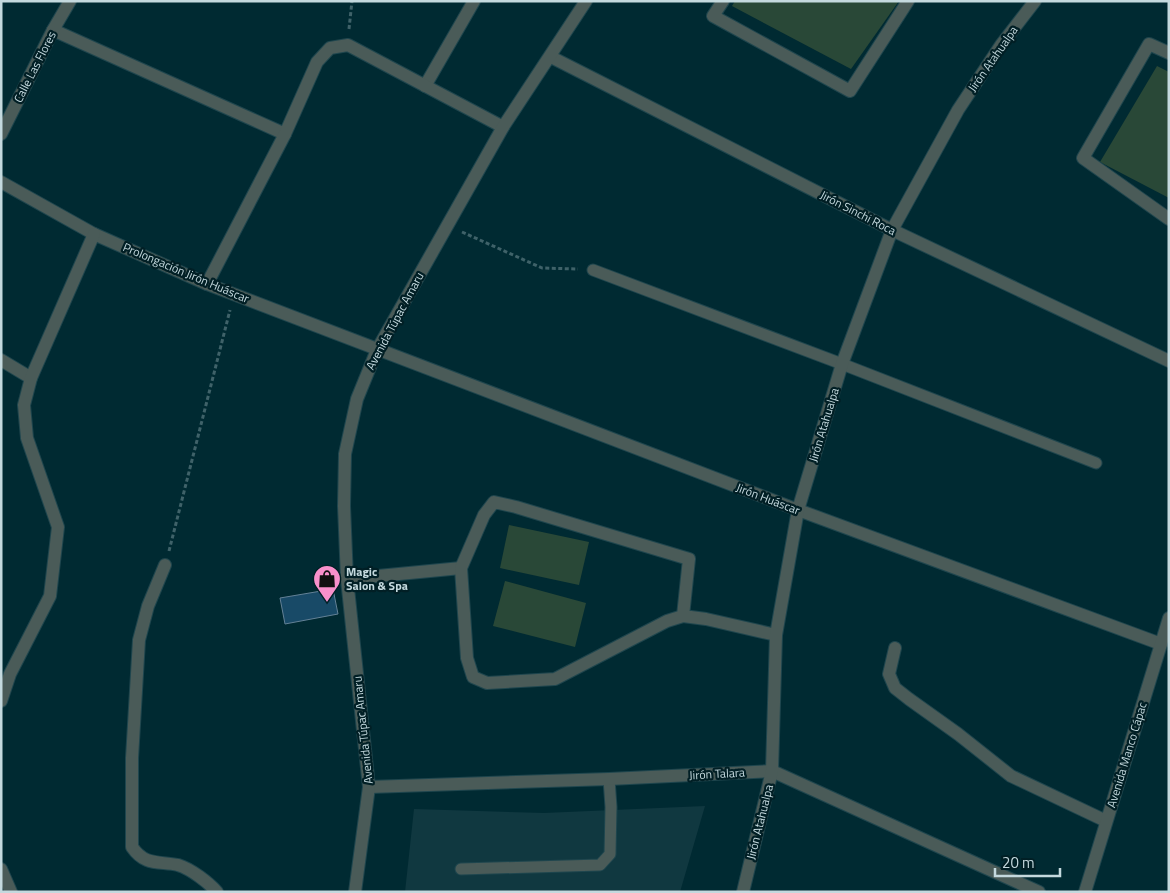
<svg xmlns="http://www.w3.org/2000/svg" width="1170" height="893" viewBox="0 0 1170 893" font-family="'Titillium Web',sans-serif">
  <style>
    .built { fill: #103840 }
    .green { fill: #294837 }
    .building { fill: #184a67; stroke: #638196 }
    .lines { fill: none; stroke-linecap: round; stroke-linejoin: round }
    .service-casing { stroke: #1f464e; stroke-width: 13 }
    .minor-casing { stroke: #1f464e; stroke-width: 14 }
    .path { stroke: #3f6269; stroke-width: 3; stroke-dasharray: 4 2.5; stroke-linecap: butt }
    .service { stroke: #4a5b58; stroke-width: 11 }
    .minor { stroke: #4a5b58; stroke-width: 12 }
    .labels { text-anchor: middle; stroke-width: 4.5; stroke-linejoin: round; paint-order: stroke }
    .street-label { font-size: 12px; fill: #c4d9de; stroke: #011f25 }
    .poi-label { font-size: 12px; font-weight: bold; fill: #c4d9de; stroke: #011f25; text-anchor: start }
  </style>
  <rect width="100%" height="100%" fill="#002a32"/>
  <polygon class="built" points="705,806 680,892 405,892 414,809 544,813"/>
  <g class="green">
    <polygon points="735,1 899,1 851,69 732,6"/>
    <polygon points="1157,66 1169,72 1169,198 1100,162"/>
    <polygon points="509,525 589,542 579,585 500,568"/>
    <polygon points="505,581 586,603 575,647 493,626"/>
  </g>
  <polygon class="building" points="333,589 338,614 285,624 280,598"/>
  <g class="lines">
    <defs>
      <g id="service">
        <polyline points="593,270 842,364 1096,463"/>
        <polyline points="461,869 600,865 610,854 611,807 609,779"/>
      </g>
      <g id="minor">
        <polyline points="723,1 713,16 850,91 908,1"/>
        <polyline points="53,30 285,134"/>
        <polyline points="1169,53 1149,44 1083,158 1169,219"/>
        <polyline points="551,57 892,230 1169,361"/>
        <polyline points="425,86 474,1"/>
        <polyline points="1,134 53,30 70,1"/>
        <polyline points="1,182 94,234 207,284 798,510 1161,644"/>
        <polyline points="207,284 285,134 317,62 330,48 348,45 503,127"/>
        <polyline points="1,360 31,378"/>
        <path d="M165 565 148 606 139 640 132 758V847C145 866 158 861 178 865 191 869 208 882 217 892"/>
        <polyline points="347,579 461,568"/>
        <polyline points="683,616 689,559 516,507 494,502 484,515 461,568 467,658 473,677 487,683 555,679 667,621 683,616 706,619 776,635"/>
        <polyline points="895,648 889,674 895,688 909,699 958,734 1011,776 1106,821"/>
        <polyline points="1,701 10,674 50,596 58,527 27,438 24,405 31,378 94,234"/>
        <polyline points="369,787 609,779 772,771 1039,892"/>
        <polyline points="1,869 11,892"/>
        <polyline points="355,892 369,787 347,579 344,506 345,454 357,399 377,350 503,127 586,1"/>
        <polyline points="743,892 772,771 776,635 798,510 842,364 892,230 958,110 1001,45 1035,1"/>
        <polyline points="1085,892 1169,618"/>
      </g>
    </defs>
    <use href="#service" class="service-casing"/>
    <use href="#minor" class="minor-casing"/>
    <g class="path">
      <polyline points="349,29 352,1"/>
      <polyline points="462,232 542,268 578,269"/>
      <polyline points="169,551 230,310"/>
    </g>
    <use href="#service" class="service"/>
    <use href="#minor" class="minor"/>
  </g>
  <defs>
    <symbol id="shop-pin" viewBox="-11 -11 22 30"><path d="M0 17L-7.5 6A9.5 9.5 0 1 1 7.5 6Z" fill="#f890cb" stroke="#011f25"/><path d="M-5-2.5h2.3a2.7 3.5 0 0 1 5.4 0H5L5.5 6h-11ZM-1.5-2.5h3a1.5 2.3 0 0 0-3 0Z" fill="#111"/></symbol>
  </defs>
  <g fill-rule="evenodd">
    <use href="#shop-pin" x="311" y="563" width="32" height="43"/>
  </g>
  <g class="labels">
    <g class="street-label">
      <text transform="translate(993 59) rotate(-55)" y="4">Jirón Atahualpa</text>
      <text transform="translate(35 67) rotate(-63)" y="4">Calle Las Flores</text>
      <text transform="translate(858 213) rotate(27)" y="4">Jirón Sinchi Roca</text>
      <text transform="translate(186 273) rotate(23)" y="4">Prolongación Jirón Huáscar</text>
      <text transform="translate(395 321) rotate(-62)" y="4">Avenida Túpac Amaru</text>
      <text transform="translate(824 425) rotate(-73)" y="4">Jirón Atahualpa</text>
      <text transform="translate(768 499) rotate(21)" y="4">Jirón Huáscar</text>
      <text transform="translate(363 730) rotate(-96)" y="4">Avenida Túpac Amaru</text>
      <text transform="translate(1127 755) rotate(-73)" y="4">Avenida Manco Cápac</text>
      <text transform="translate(717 774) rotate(-3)" y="4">Jirón Talara</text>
      <text transform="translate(760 822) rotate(-76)" y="4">Jirón Atahualpa</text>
    </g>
    <g class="poi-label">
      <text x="346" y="576">Magic<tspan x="346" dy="14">Salon &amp; Spa</tspan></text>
    </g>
  </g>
  <rect width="1170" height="893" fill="none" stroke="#c4d9de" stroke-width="5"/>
  <path d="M995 868v8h65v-8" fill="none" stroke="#c4d9de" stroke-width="2.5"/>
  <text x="1002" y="868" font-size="15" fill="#c4d9de" stroke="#011f25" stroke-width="4" paint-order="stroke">20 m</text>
</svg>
